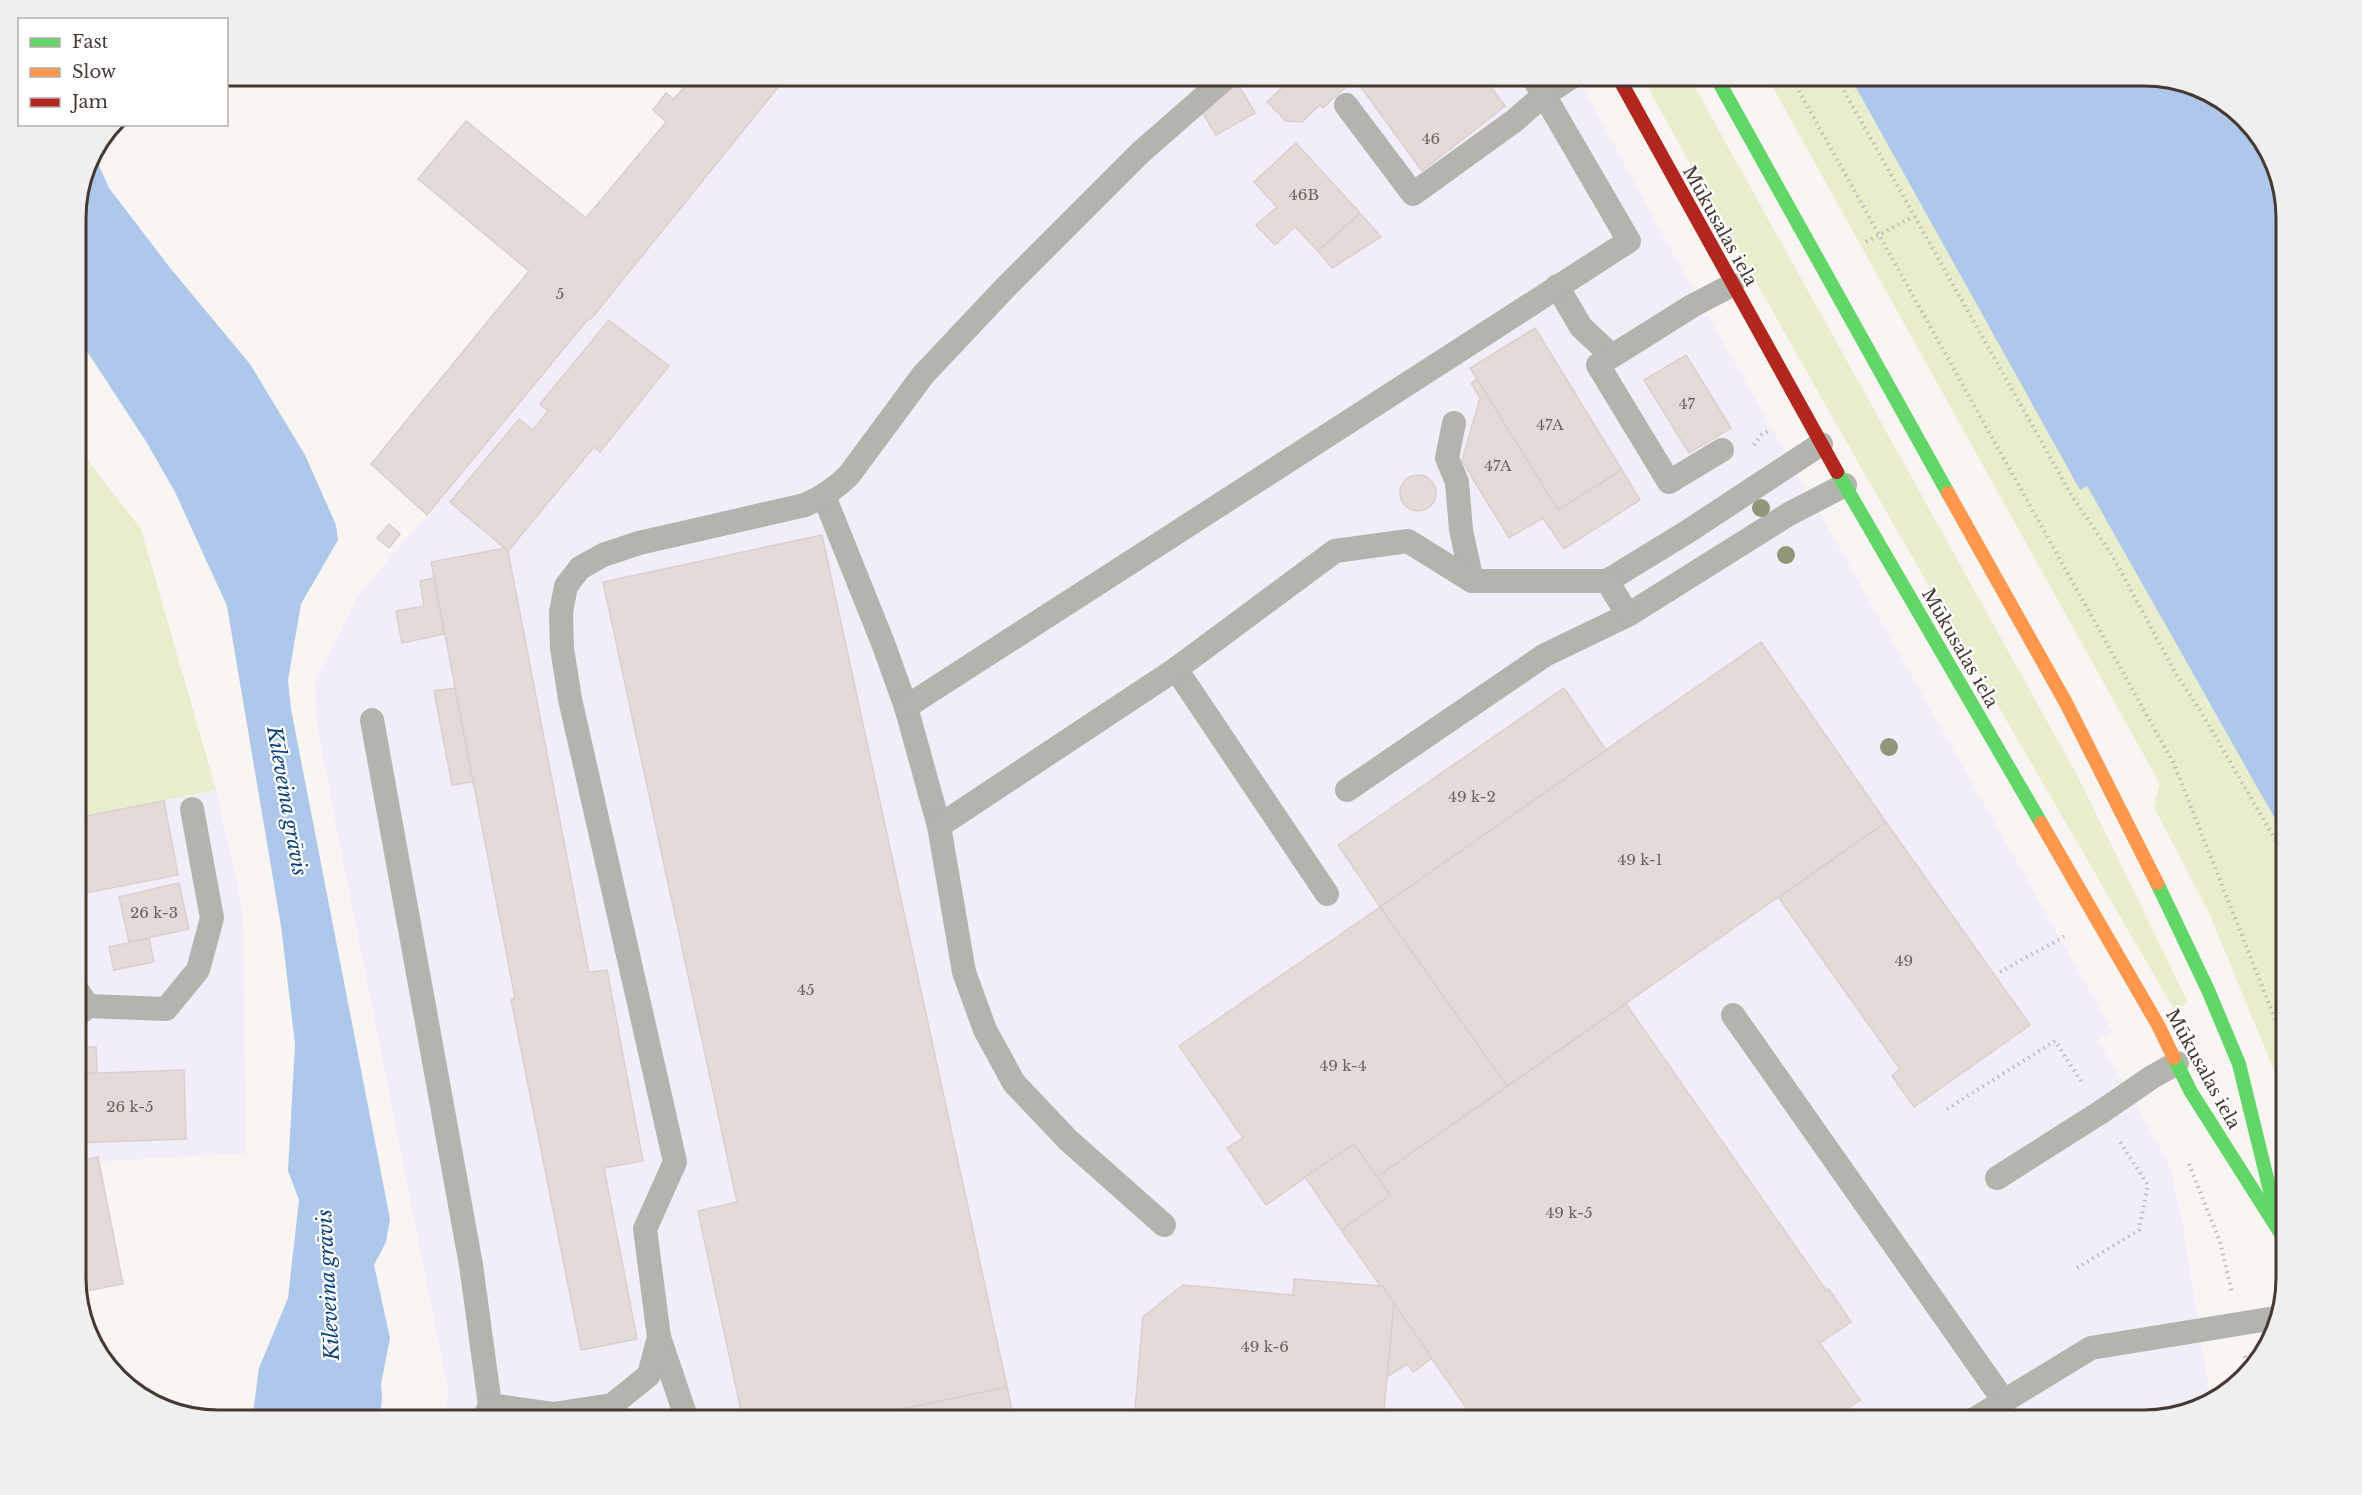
<svg xmlns="http://www.w3.org/2000/svg" width="2362" height="1495" viewBox="0 0 2362 1495" font-family="'Libre Baskerville',serif">
  <style>
    .industrial { fill: #f2eef9 }
    .green { fill: #e8edcc }
    .water { fill: #aec8eb }
    .building { fill: #e4dbd8; stroke: #d9d0cd; stroke-width: 1.5 }
    .lines { fill: none; stroke-linecap: round; stroke-linejoin: round }
    .path { stroke: #bbbab7; stroke-width: 4; stroke-dasharray: 1.5 4.5; stroke-linecap: butt }
    .lane { stroke: #b2b4ad; stroke-width: 24 }
    .fast { stroke: #63d668; stroke-width: 14 }
    .slow { stroke: #ff974d; stroke-width: 14 }
    .jam { stroke: #b3261e; stroke-width: 14 }
    .tree { fill: #93957b }
    .labels { text-anchor: middle; stroke-width: 4.5; stroke-linejoin: round; paint-order: stroke }
    .number-label { font-size: 15px; fill: #6f625d }
    .street-label { font-size: 18px; fill: #463832; stroke: #fff }
    .water-label { font-size: 20px; font-style: italic; fill: #0b417d; stroke: #fff }
    .rim { fill: none; stroke: #463832; stroke-width: 3 }
  </style>
  <rect width="100%" height="100%" fill="#f9f5f3"/>
  <g class="industrial">
    <polygon points="788,75 1576,75 1670,248 2113,1032 2097,1040 2130,1093 2171,1169 2183,1226 2211,1402 2144,1420 437,1420 449,1397 317,728 315,680 358,595 427,515 589,318 591,319"/>
    <polygon points="216,790 243,910 246,1153 75,1163 75,818"/>
  </g>
  <g class="green">
    <path d="M1641 75H1688L2078 777 2188 1002 2175 1011C1995 701 1814 390 1641 75Z"/>
    <polygon points="1766,75 1849,75 2080,489 2087,486 2287,840 2287,1102 2210,915 2154,807 2160,784"/>
    <polygon points="75,444 141,529 216,790 75,818"/>
  </g>
  <g class="water">
    <polygon points="1849,75 2144,75 2223,99 2268,147 2287,218 2287,840 2087,486 2080,490"/>
    <polygon points="93,152 109,188 171,269 250,364 305,455 336,525 338,540 301,604 288,680 291,709 390,1219 386,1242 374,1265 390,1338 381,1384 382,1398 380,1420 252,1420 259,1368 288,1298 299,1200 288,1171 295,1044 281,926 227,606 175,492 147,443 75,333 75,209 86,163"/>
  </g>
  <g class="building">
    <polygon points="705,75 788,75 591,319 589,318 427,515 371,464 529,271 418,179 466,121 586,218 666,122 653,110 666,93 674,99 689,81 696,87"/>
    <polygon points="1295,75 1359,75 1323,108 1320,105 1302,122 1286,121 1267,102"/>
    <polygon points="1359,75 1482,75 1505,106 1422,171 1355,79"/>
    <polygon points="1238,84 1255,113 1216,135 1199,107"/>
    <polygon points="1296,143 1360,213 1318,251 1295,227 1275,245 1256,225 1277,207 1254,182"/>
    <polygon points="1360,213 1381,237 1332,268 1318,251"/>
    <polygon points="609,320 669,366 600,452 594,447 508,551 450,502 519,419 533,430 548,411 540,404"/>
    <polygon points="1535,328 1622,470 1558,510 1470,368"/>
    <polygon points="1686,355 1731,428 1689,453 1644,380"/>
    <polygon points="1477,379 1558,510 1622,470 1640,500 1564,549 1543,518 1509,538 1462,461 1480,398 1471,383"/>
    <circle cx="1418" cy="493" r="18"/>
    <polygon points="389,524 400,534 389,548 377,538"/>
    <polygon points="822,535 1007,1387 851,1420 743,1420 698,1211 737,1202 603,582"/>
    <polygon points="505,548 508,551 589,972 607,970 643,1161 604,1168 637,1339 581,1350 511,1000 515,998 431,562"/>
    <polygon points="434,578 444,634 402,643 396,611 424,606 420,581"/>
    <polygon points="1761,642 1886,822 1507,1086 1380,907"/>
    <polygon points="455,688 473,782 452,785 434,691"/>
    <polygon points="1564,688 1606,750 1380,907 1338,845"/>
    <polygon points="164,801 178,875 75,895 75,818"/>
    <polygon points="1886,822 2030,1025 1914,1107 1892,1076 1900,1069 1779,898"/>
    <polygon points="179,883 189,929 129,942 119,897"/>
    <polygon points="1380,907 1507,1086 1377,1177 1354,1144 1266,1205 1227,1148 1243,1138 1179,1046"/>
    <polygon points="149,938 154,962 114,970 109,947"/>
    <polygon points="1626,1004 1826,1290 1829,1289 1851,1322 1820,1343 1860,1400 1832,1420 1475,1420 1341,1230 1390,1195 1377,1177"/>
    <polygon points="75,1047 96,1047 97,1073 75,1074"/>
    <polygon points="184,1070 186,1139 75,1143 75,1074"/>
    <polygon points="1354,1144 1390,1195 1341,1230 1305,1177"/>
    <polygon points="98,1157 123,1284 77,1293 75,1286 75,1162"/>
    <polygon points="1294,1279 1382,1286 1394,1303 1383,1420 1134,1420 1143,1317 1183,1285 1293,1295"/>
    <polygon points="1394,1303 1432,1358 1413,1372 1407,1364 1387,1377"/>
    <polygon points="1007,1387 1014,1420 851,1420"/>
  </g>
  <g class="lines">
    <g class="path">
      <polyline points="1790,75 2174,764 2287,1049"/>
      <polyline points="1835,75 2072,496 2112,555 2176,674 2200,710 2287,860"/>
      <polyline points="1866,242 1914,216"/>
      <polyline points="1754,445 1761,435 1770,430"/>
      <polyline points="2000,972 2065,936"/>
      <polyline points="1947,1109 2055,1041 2083,1084"/>
      <polyline points="2189,1164 2220,1242 2232,1293"/>
      <polyline points="2077,1268 2139,1230 2148,1185 2118,1139"/>
      <polyline points="2245,1356 2248,1370"/>
    </g>
    <g class="lane">
      <polyline points="1531,75 1544,95 1575,75"/>
      <polyline points="1557,286 1581,327 1612,356"/>
      <polyline points="1454,423 1447,458 1457,482 1461,530 1472,581"/>
      <polyline points="1722,450 1669,482 1598,365 1692,306 1732,285"/>
      <polyline points="824,496 883,643 906,707 939,826"/>
      <polyline points="1607,581 1687,532 1821,444"/>
      <polyline points="1176,669 1327,894"/>
      <polyline points="906,707 1629,241 1544,95 1514,121 1413,194 1346,105"/>
      <polyline points="372,720 471,1265 490,1405 483,1420"/>
      <polyline points="1347,790 1545,655 1628,615 1789,514 1845,485"/>
      <polyline points="75,987 88,1006 75,1017"/>
      <polyline points="88,1006 166,1009 198,970 212,918 192,809"/>
      <polyline points="1733,1015 2004,1401"/>
      <polyline points="1997,1178 2101,1112 2152,1077 2177,1063"/>
      <polyline points="1164,1225 1068,1140 1014,1083 985,1030 964,972 939,826 1176,669 1335,551 1408,541 1472,581 1607,581 1628,615"/>
      <polyline points="659,1337 687,1420"/>
      <path d="M490 1405 553 1414 612 1405 649 1375 659 1337 645 1229 675 1162 570 699 562 648 561 612 566 586 580 568 603 555 639 543 805 505C823 497 835 489 849 475L923 375 1004 289 1141 152 1229 75"/>
      <polyline points="1973,1420 2091,1348 2275,1318"/>
    </g>
    <g class="fast">
      <polyline points="1715,75 1948,493"/>
      <polyline points="1837,472 2041,823"/>
      <polyline points="2157,883 2208,990 2239,1064 2274,1207"/>
      <polyline points="2174,1058 2191,1092 2281,1234"/>
    </g>
    <g class="slow">
      <polyline points="1948,493 2066,703 2157,883"/>
      <polyline points="2041,823 2158,1025 2174,1058"/>
    </g>
    <polyline class="jam" points="1617,75 1837,472"/>
  </g>
  <g class="tree">
    <circle cx="1761" cy="508" r="9"/>
    <circle cx="1786" cy="555" r="9"/>
    <circle cx="1889" cy="747" r="9"/>
  </g>
  <g class="labels">
    <g class="number-label">
      <text x="1431" y="144">46</text>
      <text x="1304" y="200">46B</text>
      <text x="560" y="299">5</text>
      <text x="1687" y="409">47</text>
      <text x="1550" y="430">47A</text>
      <text x="1498" y="471">47A</text>
      <text x="1472" y="802">49 k-2</text>
      <text x="1640" y="865">49 k-1</text>
      <text x="154" y="918">26 k-3</text>
      <text x="1904" y="966">49</text>
      <text x="806" y="995">45</text>
      <text x="1343" y="1071">49 k-4</text>
      <text x="130" y="1112">26 k-5</text>
      <text x="1569" y="1218">49 k-5</text>
      <text x="1265" y="1352">49 k-6</text>
    </g>
    <g class="street-label">
      <text transform="translate(1720 226) rotate(61)" y="6">Mūkusalas iela</text>
      <text transform="translate(1960 648) rotate(60)" y="6">Mūkusalas iela</text>
      <text transform="translate(2203 1069) rotate(61)" y="6">Mūkusalas iela</text>
    </g>
    <g class="water-label">
      <text transform="translate(287 801) rotate(80)" y="7">Kīleveina grāvis</text>
      <text transform="translate(328 1285) rotate(-93)" y="7">Kīleveina grāvis</text>
    </g>
  </g>
  <path d="M0 0H2362V1495H0ZM218 86H2144A132 132 0 0 1 2276 218V1278A132 132 0 0 1 2144 1410H218A132 132 0 0 1 86 1278V218A132 132 0 0 1 218 86Z" fill="#f0efef" fill-rule="evenodd"/>
  <path class="rim" d="M218 86H2144A132 132 0 0 1 2276 218V1278A132 132 0 0 1 2144 1410H218A132 132 0 0 1 86 1278V218A132 132 0 0 1 218 86Z"/>
  <rect x="18" y="18" width="210" height="108" fill="#ffffff" stroke="#b5afad" stroke-width="1.5"/>
  <rect x="30" y="38" width="30" height="9" fill="#63d668" stroke="#b5afad" stroke-width="1.5"/>
  <text x="72" y="48" font-size="18" fill="#463832">Fast</text>
  <rect x="30" y="68" width="30" height="9" fill="#ff974d" stroke="#b5afad" stroke-width="1.5"/>
  <text x="72" y="78" font-size="18" fill="#463832">Slow</text>
  <rect x="30" y="98" width="30" height="9" fill="#b3261e" stroke="#b5afad" stroke-width="1.5"/>
  <text x="72" y="108" font-size="18" fill="#463832">Jam</text>
</svg>
